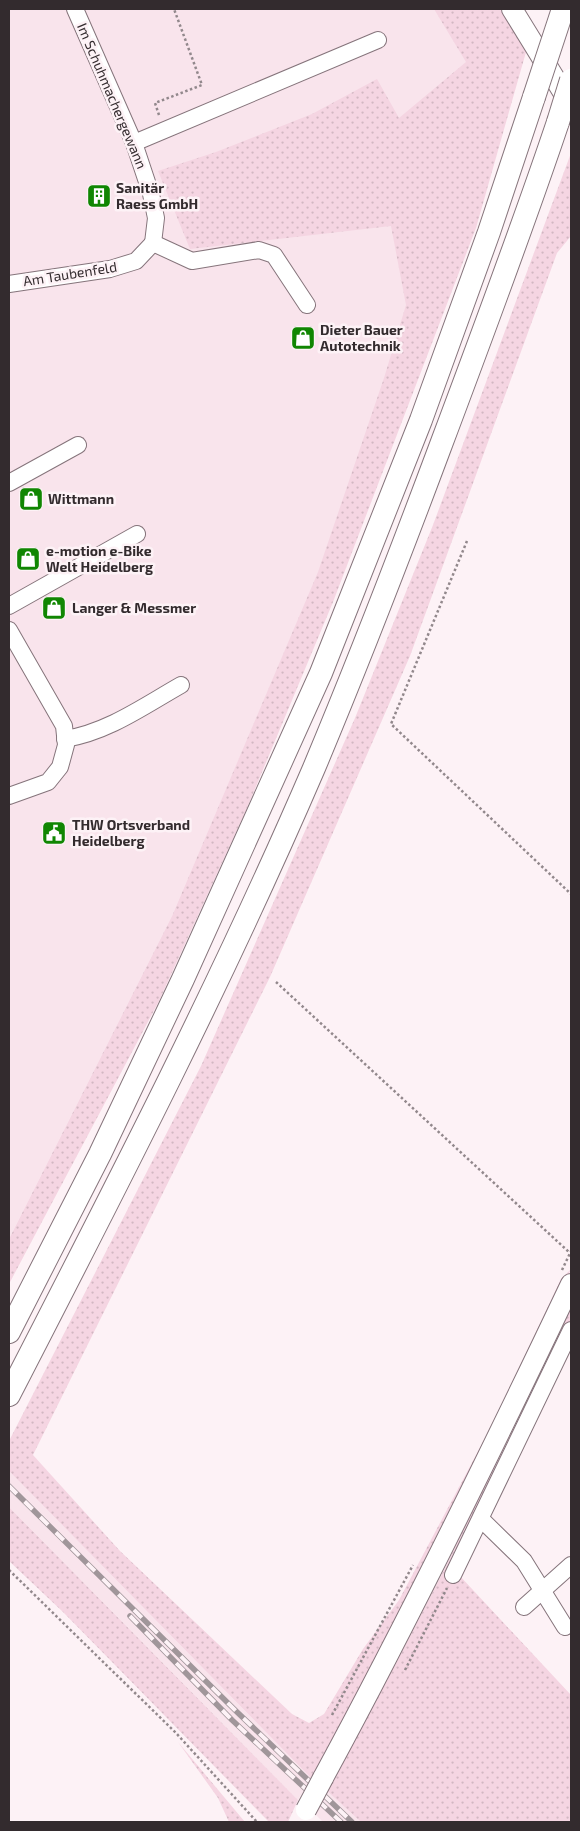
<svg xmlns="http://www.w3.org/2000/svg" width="580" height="1831" viewBox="0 0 580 1831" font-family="'Exo 2',sans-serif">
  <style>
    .built { fill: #f9e4ec }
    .grass { fill: url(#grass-dots) }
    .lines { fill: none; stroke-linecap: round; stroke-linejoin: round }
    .minor-casing { stroke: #85747b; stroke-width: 18 }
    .major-casing { stroke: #85747b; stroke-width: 22 }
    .highway-casing { stroke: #85747b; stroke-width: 24 }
    .path { stroke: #92888c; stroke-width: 2.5; stroke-dasharray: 2.5 2.5; stroke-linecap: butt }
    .minor { stroke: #fff; stroke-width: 16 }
    .major { stroke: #fff; stroke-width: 20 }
    .highway { stroke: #fff; stroke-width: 22 }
    .rail-casing { stroke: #a0969a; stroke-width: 5.5 }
    .rail { stroke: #fdf2f6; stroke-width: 4; stroke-dasharray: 11; stroke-linecap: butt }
    .major-bridge-casing { stroke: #85747b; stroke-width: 22; stroke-linecap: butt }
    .highway-bridge-casing { stroke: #85747b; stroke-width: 24; stroke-linecap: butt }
    .major-bridge { stroke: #fff; stroke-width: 20 }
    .highway-bridge { stroke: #fff; stroke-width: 22 }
    .labels { text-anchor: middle; stroke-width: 5; stroke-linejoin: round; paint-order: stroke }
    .street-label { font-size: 14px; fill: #332b2e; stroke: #fdf2f6 }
    .poi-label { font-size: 14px; font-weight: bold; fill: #332b2e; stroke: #fdf2f6; text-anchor: start }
  </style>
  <defs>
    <pattern id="grass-dots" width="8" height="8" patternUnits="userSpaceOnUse" patternTransform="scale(1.25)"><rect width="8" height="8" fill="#f5d5e2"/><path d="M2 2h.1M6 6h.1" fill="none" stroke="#d2b7c2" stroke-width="1.8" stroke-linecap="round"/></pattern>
  </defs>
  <rect width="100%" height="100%" fill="#fdf2f6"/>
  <g class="built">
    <polygon points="9,9 500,9 526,52 475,205 172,916 9,1239"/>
    <polygon points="9,1471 311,1778 298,1800 9,1507"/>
    <polygon points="326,1790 361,1822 323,1822 316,1815"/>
  </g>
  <g class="grass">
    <polygon points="434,9 500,9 526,52 476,228 333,602 247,808 159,1001 9,1284 9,1239 172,916 318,572 384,378 406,305 391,226 190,249 158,171 216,152 312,114 377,79 399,118 466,62"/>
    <polygon points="571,153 571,236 557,253 410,656 270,977 33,1455 120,1551 292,1714 309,1723 324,1714 363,1649 399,1600 492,1425 561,1279 571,1269 486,1452 381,1651 311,1778 9,1471 9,1441 201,1066 355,718 433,525"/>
    <polygon points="571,1307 571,1320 449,1576 459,1575 571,1695 571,1822 361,1822 326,1790 395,1665 444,1570"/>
    <polygon points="9,1507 298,1800 288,1822 269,1822 63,1612 9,1561"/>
    <polygon points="178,1742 245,1822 229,1822 218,1798"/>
  </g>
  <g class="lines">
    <defs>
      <g id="minor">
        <polyline points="75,9 134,143 151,194 156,218 153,243"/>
        <polyline points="134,143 378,40"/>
        <polyline points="153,243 192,261 259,250 274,255 307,305"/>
        <polyline points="9,284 110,269 136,261 153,243"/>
        <polyline points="9,483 78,445"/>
        <polyline points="9,606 137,534"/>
        <polyline points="9,630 64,726 66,745 60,767 48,782 9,796"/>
        <path d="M65 739C108 732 144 706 181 685"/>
        <polyline points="481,1519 524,1561 565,1627"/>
        <polyline points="453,1575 571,1330"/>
        <polyline points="524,1607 571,1565"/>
      </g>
      <g id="major">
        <polyline points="512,9 571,105"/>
        <path d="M323 1778C411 1616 492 1450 571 1284"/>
      </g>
      <g id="highway">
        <polyline points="9,1332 100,1154 183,979 321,673 421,420 489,232 534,97"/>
        <path d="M9 1395C115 1189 222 982 314 768 358 663 399 557 439 450 480 341 521 232 558 122"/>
      </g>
    </defs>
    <use href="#minor" class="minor-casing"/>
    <use href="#major" class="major-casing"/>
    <use href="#highway" class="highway-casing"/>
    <g class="path">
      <polyline points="159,115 155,103 202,85 174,9"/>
      <polyline points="467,541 391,724 571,894"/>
      <polyline points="276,982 570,1253"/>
      <polyline points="562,1270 571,1251"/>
      <polyline points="9,1570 176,1733 257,1822"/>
      <polyline points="405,1670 447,1588"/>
      <polyline points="332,1715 413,1565"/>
    </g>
    <use href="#minor" class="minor"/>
    <use href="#major" class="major"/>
    <use href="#highway" class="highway"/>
    <defs>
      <g id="rail">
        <polyline points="9,1486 237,1712 352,1822"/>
        <polyline points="130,1616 232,1720 341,1822"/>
      </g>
    </defs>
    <use href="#rail" class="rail-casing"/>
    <use href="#rail" class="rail"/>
    <defs>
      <polyline id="major-bridge" points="306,1810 323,1778"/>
      <g id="highway-bridge">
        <polyline points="534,97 563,9"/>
        <polyline points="558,122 571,80"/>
      </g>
    </defs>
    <use href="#major-bridge" class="major-bridge-casing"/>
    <use href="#highway-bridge" class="highway-bridge-casing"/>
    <use href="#major-bridge" class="major-bridge"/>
    <use href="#highway-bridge" class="highway-bridge"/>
  </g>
  <defs>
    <symbol id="building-square" viewBox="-11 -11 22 22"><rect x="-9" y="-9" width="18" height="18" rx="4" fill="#108602" stroke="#fdf2f6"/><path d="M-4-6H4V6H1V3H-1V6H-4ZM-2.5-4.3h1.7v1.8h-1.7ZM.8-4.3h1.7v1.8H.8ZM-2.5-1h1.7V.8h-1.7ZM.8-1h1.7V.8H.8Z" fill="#fff"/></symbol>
    <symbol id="shop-square" viewBox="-11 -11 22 22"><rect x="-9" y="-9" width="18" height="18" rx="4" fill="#108602" stroke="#fdf2f6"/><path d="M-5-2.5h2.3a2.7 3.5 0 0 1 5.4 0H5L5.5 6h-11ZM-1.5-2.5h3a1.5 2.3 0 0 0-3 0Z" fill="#fff"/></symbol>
    <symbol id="civic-square" viewBox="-11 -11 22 22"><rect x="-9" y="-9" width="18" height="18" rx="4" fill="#108602" stroke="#fdf2f6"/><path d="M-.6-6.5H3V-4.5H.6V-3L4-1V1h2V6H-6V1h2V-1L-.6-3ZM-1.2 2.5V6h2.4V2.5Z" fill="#fff"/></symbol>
  </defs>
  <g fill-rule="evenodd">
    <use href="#building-square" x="85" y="182" width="28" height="28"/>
    <use href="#shop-square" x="289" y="324" width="28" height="28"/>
    <use href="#shop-square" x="17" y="485" width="28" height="28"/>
    <use href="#shop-square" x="14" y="545" width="28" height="28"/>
    <use href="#shop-square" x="40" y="594" width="28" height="28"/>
    <use href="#civic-square" x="40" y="819" width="28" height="28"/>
  </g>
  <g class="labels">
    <g class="street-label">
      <text transform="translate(112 96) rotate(67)" y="5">Im Schuhmachergewann</text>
      <text transform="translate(70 274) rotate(-9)" y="5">Am Taubenfeld</text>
    </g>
    <g class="poi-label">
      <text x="116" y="193">Sanitär<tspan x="116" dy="16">Raess GmbH</tspan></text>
      <text x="320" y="335">Dieter Bauer<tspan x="320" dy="16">Autotechnik</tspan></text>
      <text x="48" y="504">Wittmann</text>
      <text x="46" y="556">e-motion e-Bike<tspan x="46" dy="16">Welt Heidelberg</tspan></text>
      <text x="72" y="613">Langer &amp; Messmer</text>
      <text x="72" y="830">THW Ortsverband<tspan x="72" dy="16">Heidelberg</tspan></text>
    </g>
  </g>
  <rect width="580" height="1831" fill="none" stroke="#332b2e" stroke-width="20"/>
</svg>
